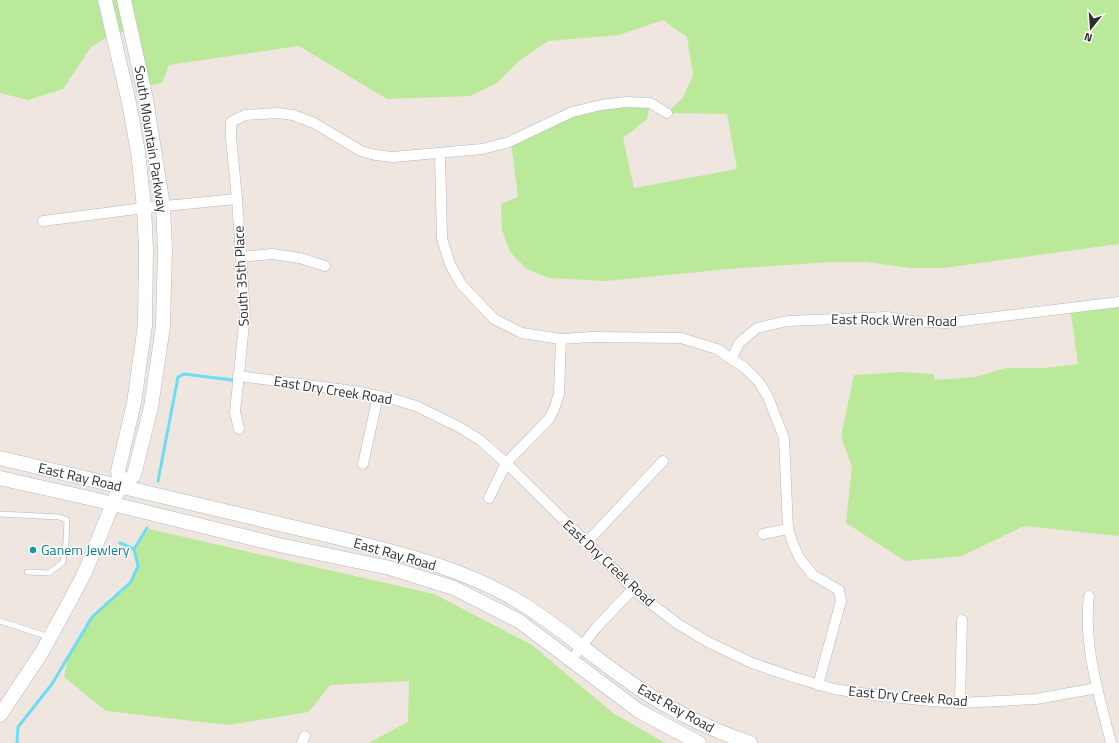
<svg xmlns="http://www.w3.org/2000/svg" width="1119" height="743" viewBox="0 0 1119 743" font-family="'Titillium Web',sans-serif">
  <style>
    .green { fill: #b9e999 }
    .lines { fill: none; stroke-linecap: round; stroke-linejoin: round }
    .stream { stroke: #6cdcf7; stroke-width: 3 }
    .lane-casing { stroke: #b3b7c2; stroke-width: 6 }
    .street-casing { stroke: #b3b7c2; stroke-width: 11 }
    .secondary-casing { stroke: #b3b7c2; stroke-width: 15 }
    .lane { stroke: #fff; stroke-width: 5 }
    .street { stroke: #fff; stroke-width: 10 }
    .secondary { stroke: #fff; stroke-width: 14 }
    .culture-dot { fill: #0f9aa8; stroke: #fff; stroke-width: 1.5 }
    .labels { text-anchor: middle; stroke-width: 3; stroke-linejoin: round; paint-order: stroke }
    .street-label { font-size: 14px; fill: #2d2d2d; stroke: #fff }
    .culture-label { font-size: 14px; fill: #0d838f; stroke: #fff; text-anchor: start }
  </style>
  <rect width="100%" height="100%" fill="#efe7df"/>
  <g class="green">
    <polygon points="0,0 1119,0 1119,244 944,268 910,268 866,262 831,262 729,269 605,281 549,278 527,269 510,252 502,230 501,204 518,197 512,150 509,142 572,112 650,103 647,119 623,138 634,188 737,169 727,114 667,113 683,98 693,75 687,37 663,20 619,35 548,41 519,61 497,83 470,96 387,99 299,46 169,65 162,83 147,86 134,29 113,34 91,47 63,89 28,100 0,93"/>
    <polygon points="1119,302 1119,536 1024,526 962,556 905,561 846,523 852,467 841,437 854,375 902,372 934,374 935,380 975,377 1006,368 1043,368 1078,364 1070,307"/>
    <polygon points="149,529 434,594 532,645 613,713 665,743 368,743 408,722 409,681 330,685 309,712 228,725 106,711 64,677 69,654 92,617 131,582 138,566 134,549"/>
  </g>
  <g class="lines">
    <g class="stream">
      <polyline points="158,481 178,377 184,374 232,380"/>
      <polyline points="120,543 134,549"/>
      <polyline points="17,743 18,727 52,684 92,617 131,582 138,566 134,549 147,528"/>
    </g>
    <defs>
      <g id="lane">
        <polyline points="0,514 59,517 67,520 66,542 63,562 49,573 27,572"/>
        <polyline points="0,621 49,637"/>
      </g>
      <g id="street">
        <polyline points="440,154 442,239 450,264 461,284 494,319 522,333 561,339 591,337 681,338 717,349 745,368 759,382 768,397 784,438 788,529 793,544 800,559 813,575 839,590 841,601 818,685"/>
        <polyline points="43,221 144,208 237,199"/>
        <polyline points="241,257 272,254 300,258 325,266"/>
        <polyline points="732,358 739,343 757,328 787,321 887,317 912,321 946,323 1119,302"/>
        <polyline points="238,376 354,391 393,399 416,406 459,427 480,440 506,463 641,596 678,624 708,642 752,663 793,677 834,689 881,696 931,701 960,703 1036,699 1097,688"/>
        <polyline points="239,429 235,412 245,315 237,199 231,137 231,122 245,115 277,113 293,115 314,123 361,151 375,155 393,157 482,149 509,142 572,112 601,105 626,102 650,103 667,113"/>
        <polyline points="363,464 378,396"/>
        <polyline points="489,498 506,463 549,419 554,409 559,394 561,339"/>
        <polyline points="763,534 788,529"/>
        <polyline points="587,542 663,461"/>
        <path d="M1089 596C1083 645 1099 695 1111 743"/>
        <polyline points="571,660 596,628 633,589"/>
        <polyline points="960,703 962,620"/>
        <polyline points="302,743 305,736"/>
      </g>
      <g id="secondary">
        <polyline points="105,0 129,103 138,152 144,208 146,249 145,325 134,403 118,471 120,486"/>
        <path d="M0 458 339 538C403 554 469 570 526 606 560 628 591 655 624 678 664 707 703 727 750 743"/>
        <polyline points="0,478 93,499 279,545 390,568 454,588 519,621 639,711 699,743"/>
        <polyline points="0,715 42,652 72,597 85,572 120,486 134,475 151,407 163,326 165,249 163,206 146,99 124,0"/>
      </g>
    </defs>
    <use href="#lane" class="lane-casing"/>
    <use href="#street" class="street-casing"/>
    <use href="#secondary" class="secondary-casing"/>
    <use href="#lane" class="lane"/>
    <use href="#street" class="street"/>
    <use href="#secondary" class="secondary"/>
  </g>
  <circle class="culture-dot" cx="33" cy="550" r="4"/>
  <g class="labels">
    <g class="street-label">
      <text transform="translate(151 139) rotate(81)" y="5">South Mountain Parkway</text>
      <text transform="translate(241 276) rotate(-93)" y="5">South 35th Place</text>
      <text transform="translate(894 320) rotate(1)" y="5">East Rock Wren Road</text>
      <text transform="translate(333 390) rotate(9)" y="5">East Dry Creek Road</text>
      <text transform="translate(80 477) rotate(13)" y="5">East Ray Road</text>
      <text transform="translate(395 554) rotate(16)" y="5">East Ray Road</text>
      <text transform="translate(609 563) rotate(43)" y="5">East Dry Creek Road</text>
      <text transform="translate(908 696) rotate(5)" y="5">East Dry Creek Road</text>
      <text transform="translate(676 708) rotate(29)" y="5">East Ray Road</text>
    </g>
    <g class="culture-label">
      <text x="41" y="555">Ganem Jewlery</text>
    </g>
  </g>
  <g transform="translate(1091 28) rotate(197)" stroke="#ffffff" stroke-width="3" paint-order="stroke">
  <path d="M0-3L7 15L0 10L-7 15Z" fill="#2d2d2d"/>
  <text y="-6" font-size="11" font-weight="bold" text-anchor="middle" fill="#2d2d2d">N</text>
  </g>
</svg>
